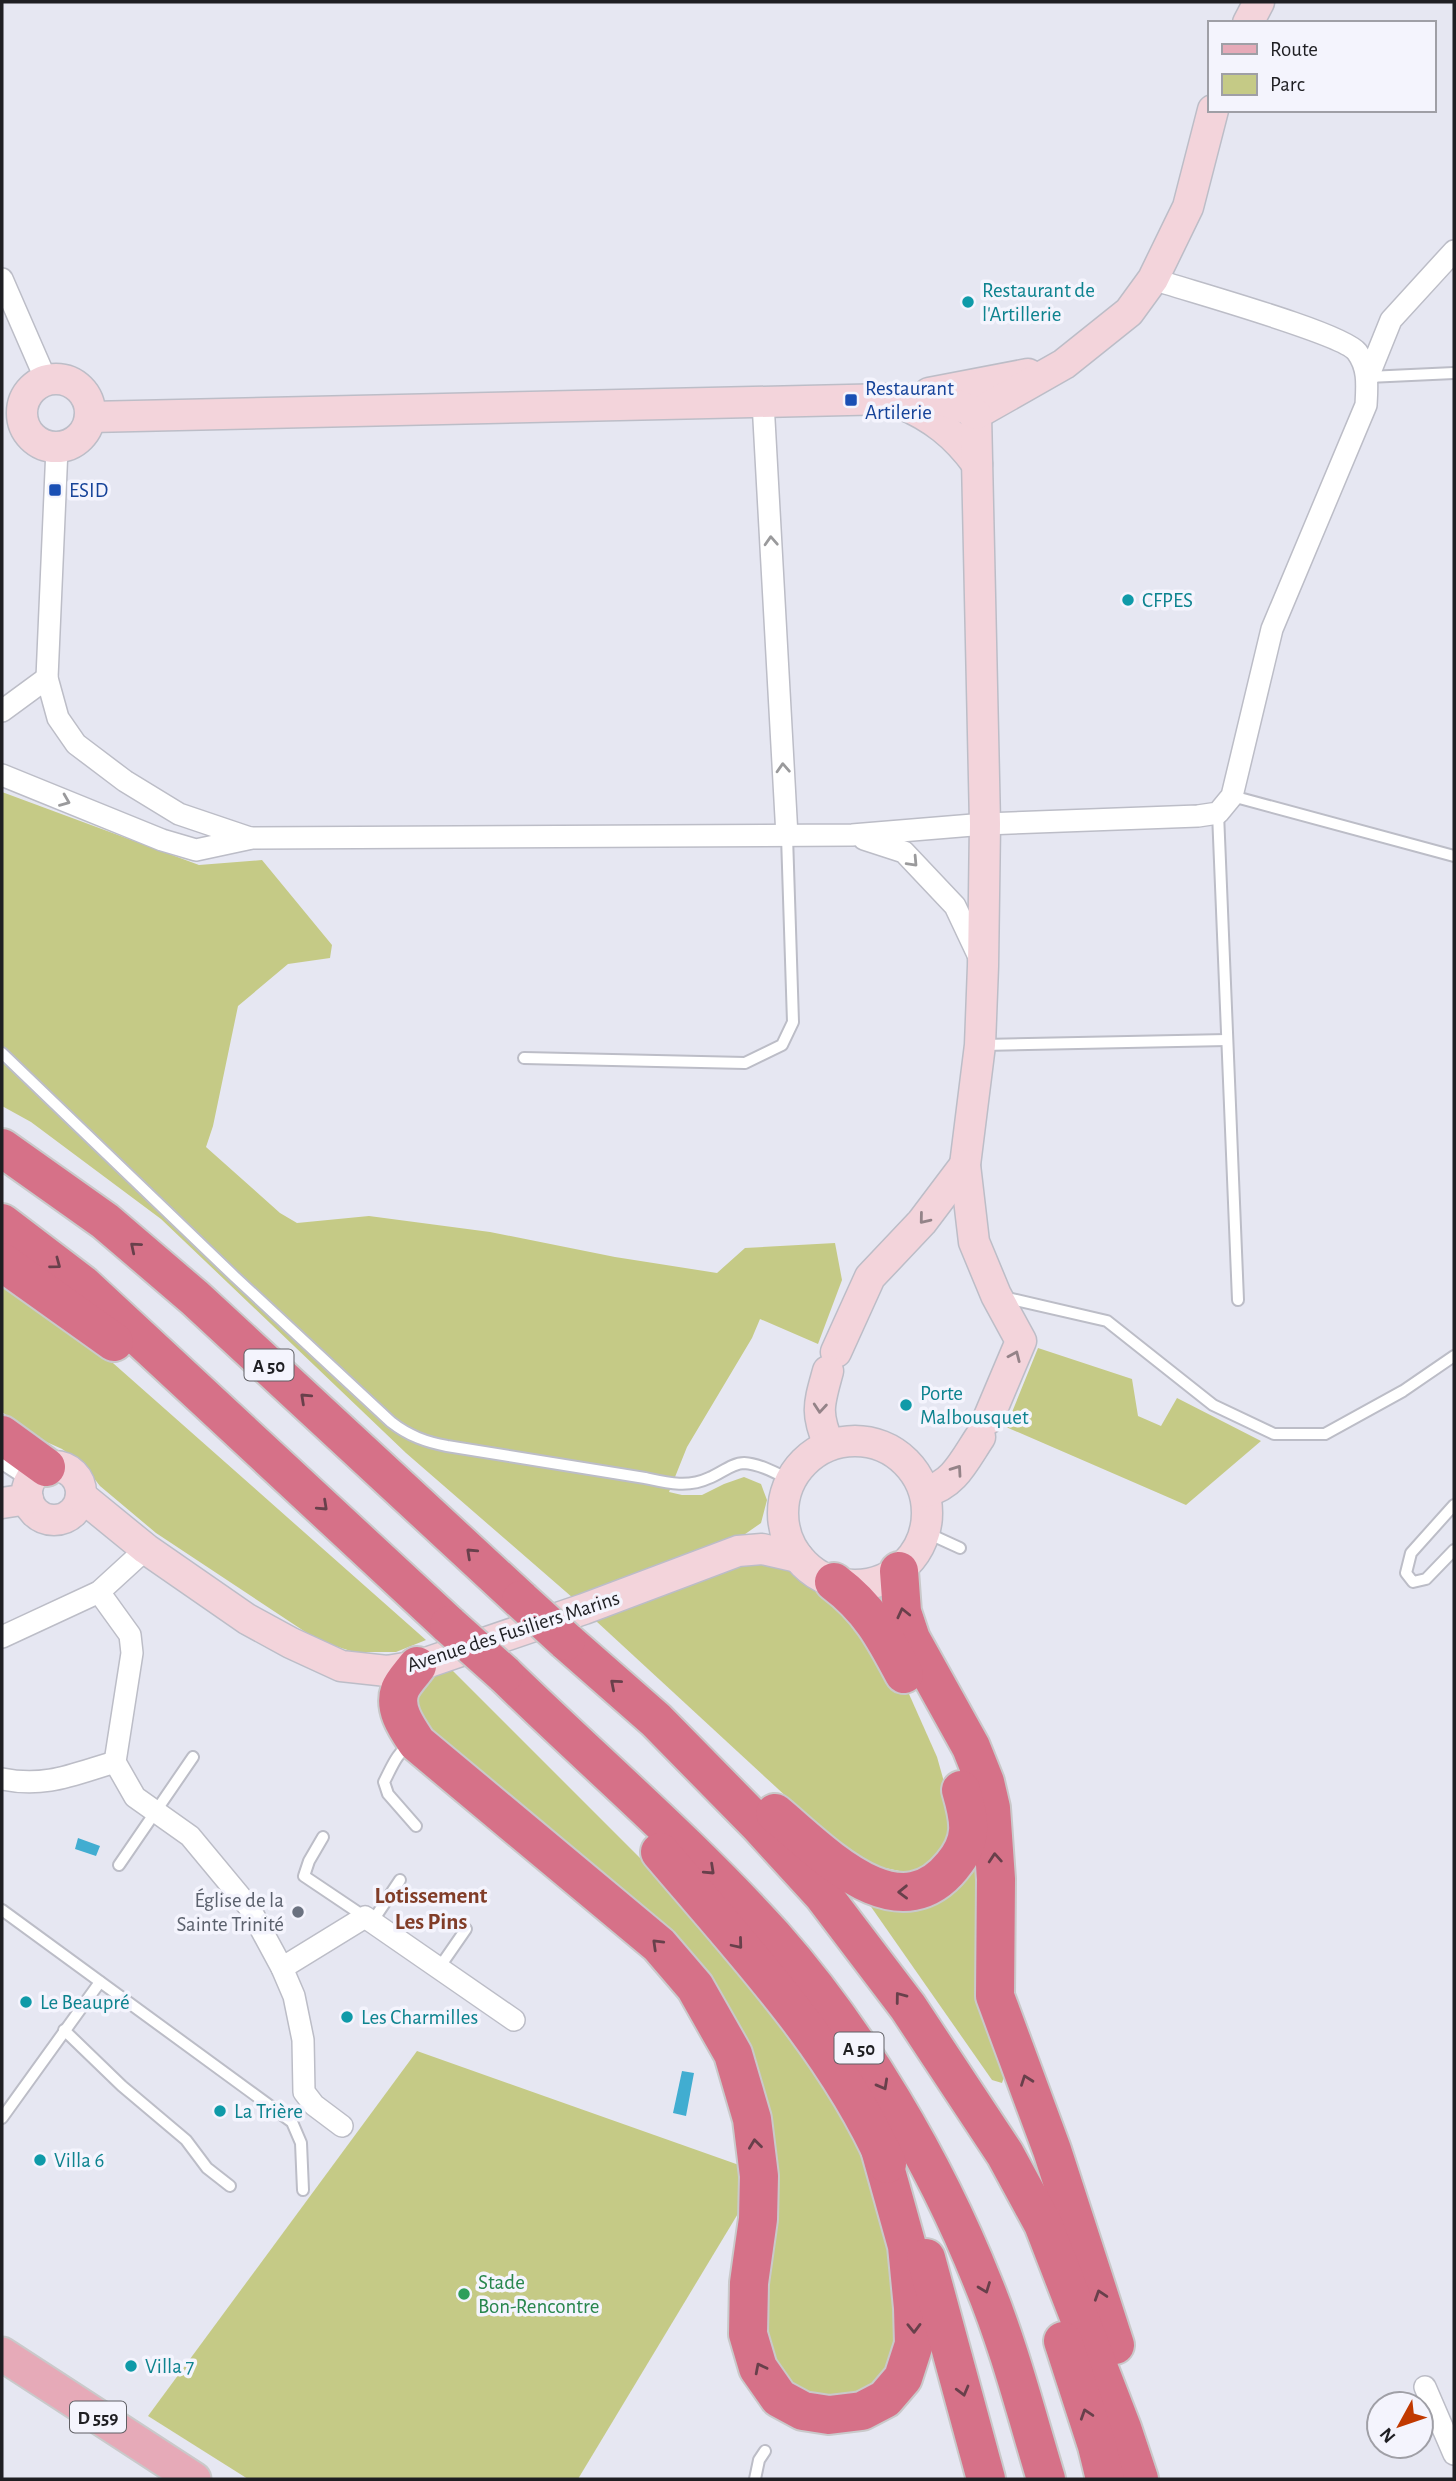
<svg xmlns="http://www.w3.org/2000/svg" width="1456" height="2481" viewBox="0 0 1456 2481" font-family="'Alegreya Sans',sans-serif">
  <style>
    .green { fill: #c5ca86 }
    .water { fill: #41add1 }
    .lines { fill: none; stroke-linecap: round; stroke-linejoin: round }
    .lane-casing { stroke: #bcbdc7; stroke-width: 14 }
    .street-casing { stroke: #bcbdc7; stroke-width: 24 }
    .secondary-casing { stroke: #bcbdc7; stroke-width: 33 }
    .primary-casing { stroke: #c9c9ca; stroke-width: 37 }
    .highway-casing { stroke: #c9c9ca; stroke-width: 42 }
    .lane { stroke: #fff; stroke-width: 10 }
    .street { stroke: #fff; stroke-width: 21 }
    .secondary { stroke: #f3d4db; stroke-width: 30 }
    .primary { stroke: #e6aab8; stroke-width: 33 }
    .highway { stroke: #d67188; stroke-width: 38 }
    .highway-bridge-casing { stroke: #c9c9ca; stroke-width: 42; stroke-linecap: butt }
    .highway-bridge { stroke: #d67188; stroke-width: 38 }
    .oneway { stroke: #9a9a9c }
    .oneway2 { stroke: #948388 }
    .oneway3 { stroke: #68404b }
    .culture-dot { fill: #0f9aa8; stroke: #f4f4fd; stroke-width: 2.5 }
    .transit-dot { fill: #1a4fb4; stroke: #f4f4fd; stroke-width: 2.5 }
    .worship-dot { fill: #6b7280; stroke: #f4f4fd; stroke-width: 2.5 }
    .leisure-dot { fill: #2e9e5b; stroke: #f4f4fd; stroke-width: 2.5 }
    .labels { text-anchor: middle; stroke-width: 7; stroke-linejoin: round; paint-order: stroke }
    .shield { fill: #f4f4fd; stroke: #5f5f64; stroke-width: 2 }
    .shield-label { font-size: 19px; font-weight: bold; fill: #1f1f23 }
    .culture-label { font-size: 21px; fill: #0d838f; stroke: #f4f4fd; text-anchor: start }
    .transit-label { font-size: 21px; fill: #164399; stroke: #f4f4fd; text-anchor: start }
    .street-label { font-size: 21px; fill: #1f1f23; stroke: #f4f4fd }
    .worship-label { font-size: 21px; fill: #5b616d; stroke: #f4f4fd; text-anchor: end }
    .leisure-label { font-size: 21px; fill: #27864d; stroke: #f4f4fd; text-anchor: start }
    .neighbourhood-label { font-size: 23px; font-weight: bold; fill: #813d28; stroke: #f4f4fd }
  </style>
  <rect width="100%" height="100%" fill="#e6e7f2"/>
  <g class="green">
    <polygon points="2,792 199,865 262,860 332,945 330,958 288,964 238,1006 213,1126 206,1147 280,1213 297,1223 369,1216 490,1232 615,1257 717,1273 745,1248 835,1243 842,1280 818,1344 760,1319 752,1338 687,1447 669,1492 682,1495 702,1495 724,1484 744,1477 761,1484 767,1500 761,1523 738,1539 573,1598 406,1453 161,1219 31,1122 2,1106"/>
    <polygon points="2,1272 27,1287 426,1640 396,1652 354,1652 319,1641 156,1533 100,1486 82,1463 62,1449 40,1439 2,1412"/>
    <polygon points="1038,1348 1132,1379 1138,1416 1161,1426 1177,1398 1261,1441 1186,1505 1006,1427"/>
    <polygon points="775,1558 871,1627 909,1694 937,1757 948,1796 953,1834 936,1863 909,1873 871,1865 837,1840 790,1800 596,1621 749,1562"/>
    <path d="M448 1666 712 1930 800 2040 856 2141 883 2216 903 2318 887 2373 872 2387 826 2403 786 2384 763 2342 749 2062 418 1721C416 1687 421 1684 448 1666Z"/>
    <polygon points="980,1864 1008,2065 1002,2083 992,2080 860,1891"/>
    <polygon points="417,2051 739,2165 739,2212 578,2479 248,2479 148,2416"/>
  </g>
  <g class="water">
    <polygon points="78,1838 100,1846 96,1856 75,1849"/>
    <polygon points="682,2071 694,2073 686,2116 673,2113"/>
  </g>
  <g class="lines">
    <defs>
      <g id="lane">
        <polyline points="1368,377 1454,373"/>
        <polyline points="1232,796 1454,856"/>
        <polyline points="1218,813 1238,1300"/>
        <polyline points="983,1045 1227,1040"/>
        <path d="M2 1053 235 1277 391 1422C409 1436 426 1442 447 1446L645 1478C668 1483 688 1488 709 1478 720 1474 732 1463 744 1463 760 1464 776 1473 790 1480"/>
        <polyline points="524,1058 745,1063 782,1045 793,1022 787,836"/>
        <polyline points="1003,1297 1107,1321 1213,1405 1274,1434 1325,1434 1403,1391 1454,1356"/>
        <polyline points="2,1464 30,1482"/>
        <polyline points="1454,1505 1411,1553 1406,1573 1413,1582 1426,1579 1454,1550"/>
        <polyline points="925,1532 960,1548"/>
        <path d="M411 1745C397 1751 391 1769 384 1782L388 1794 416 1826"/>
        <polyline points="323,1837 309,1861 304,1876 365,1917"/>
        <polyline points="119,1865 193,1757"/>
        <polyline points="2,1910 292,2122 301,2143 303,2190"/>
        <polyline points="372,1922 400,1880"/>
        <polyline points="439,1968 466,1929"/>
        <polyline points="64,2030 122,2086 186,2140 207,2168 230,2186"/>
        <polyline points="2,2118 100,1982"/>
        <polyline points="755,2479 759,2460 765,2451"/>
      </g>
      <g id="street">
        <polyline points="2,279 46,380"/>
        <polyline points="1368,377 1391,320 1454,251"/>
        <polyline points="763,402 787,836"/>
        <polyline points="57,448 47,678 58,718 76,744 125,781 179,814 250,838"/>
        <polyline points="2,711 47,678"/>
        <path d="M2 775 162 840 196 850 252 838 852 835 985 824 1198 816 1218 813 1232 796 1272 629 1366 405C1367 386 1369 368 1357 352 1343 333 1185 290 1153 279"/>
        <polyline points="864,839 904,852 955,906 980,959"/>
        <polyline points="99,1592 130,1635 132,1653 115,1762 135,1797 190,1836 249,1907 282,1968 294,1996 303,2040 304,2092 314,2105 342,2126"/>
        <polyline points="2,1637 99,1592 146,1549"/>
        <path d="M2 1779C46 1788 74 1774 115 1762"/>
        <polyline points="282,1968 365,1917 514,2020"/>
        <polyline points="1425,2387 1454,2454"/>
      </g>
      <g id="secondary">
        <polyline points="1248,23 1259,2"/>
        <circle cx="56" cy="413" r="34"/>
        <polyline points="929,393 1028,374"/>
        <path d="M900 403C933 417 956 435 977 464"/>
        <polyline points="976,414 985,824 983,966 980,1045 965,1165 974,1242 996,1295 1021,1341 988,1419"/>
        <polyline points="976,414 1064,364 1129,312 1153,279 1188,207 1213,110"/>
        <path d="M90 417 891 399C925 399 946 396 976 414"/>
        <polyline points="836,1352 870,1277 922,1222 965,1165"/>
        <path d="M828 1371C819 1404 815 1412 829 1445"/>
        <circle cx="855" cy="1513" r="72"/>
        <circle cx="54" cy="1493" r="27"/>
        <path d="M925 1492C954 1485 964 1461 980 1437"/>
        <polyline points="81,1496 146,1549 247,1619 291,1643 341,1666 387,1671 417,1666 584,1609 738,1551 762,1549 798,1557"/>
        <polyline points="2,1503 28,1499"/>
      </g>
      <polyline id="primary" points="2,2354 194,2479"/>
      <g id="highway">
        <polyline points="2,1148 105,1221 195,1298 521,1600"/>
        <polyline points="2,1223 82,1284 449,1625"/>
        <polyline points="2,1262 114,1342"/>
        <polyline points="2,1435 46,1467"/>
        <polyline points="899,1571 902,1612 911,1639 971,1747 985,1782 991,1808 996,1879 995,1996 1052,2150 1115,2345"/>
        <path d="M834 1582C869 1608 884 1636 904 1674"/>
        <polyline points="566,1641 656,1720 759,1825 823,1895 908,2007 1005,2154 1043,2224 1122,2428 1139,2479"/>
        <path d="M417 1666C412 1673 403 1682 400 1690 393 1709 407 1728 417 1743L659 1945 695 1987 733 2054 752 2119 759 2176 758 2219 749 2283 748 2334 758 2368 779 2398 803 2411 829 2415 862 2411 885 2399 903 2378 914 2344 913 2308 907 2246 878 2142"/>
        <path d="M504 1674C593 1761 689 1843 773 1936 859 2033 935 2162 983 2283 1009 2346 1026 2413 1046 2479"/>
        <path d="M775 1813C821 1851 897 1934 952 1866 974 1840 970 1821 961 1790"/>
        <path d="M660 1852C742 1949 835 2046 887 2164"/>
        <polyline points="926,2258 986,2479"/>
        <polyline points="1063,2341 1097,2446 1105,2479"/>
      </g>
    </defs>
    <use href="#lane" class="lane-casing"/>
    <use href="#street" class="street-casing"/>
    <use href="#secondary" class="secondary-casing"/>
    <use href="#primary" class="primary-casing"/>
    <use href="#highway" class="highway-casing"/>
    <use href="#lane" class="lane"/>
    <use href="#street" class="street"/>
    <use href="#secondary" class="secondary"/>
    <use href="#primary" class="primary"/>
    <use href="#highway" class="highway"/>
    <defs>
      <g id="highway-bridge">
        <polyline points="521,1600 566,1641"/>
        <polyline points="449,1625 504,1674"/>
      </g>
    </defs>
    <use href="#highway-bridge" class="highway-bridge-casing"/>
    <use href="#highway-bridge" class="highway-bridge"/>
  </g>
  <defs><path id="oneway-chevron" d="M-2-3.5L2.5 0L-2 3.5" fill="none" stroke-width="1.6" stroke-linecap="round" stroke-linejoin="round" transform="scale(1.75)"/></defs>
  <g class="oneway">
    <use href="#oneway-chevron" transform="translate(771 541) rotate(-93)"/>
    <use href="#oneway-chevron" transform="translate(783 768) rotate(-93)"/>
    <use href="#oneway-chevron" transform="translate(65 801) rotate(22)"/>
    <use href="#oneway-chevron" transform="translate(913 862) rotate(47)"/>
  </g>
  <g class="oneway2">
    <use href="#oneway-chevron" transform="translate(924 1219) rotate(129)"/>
    <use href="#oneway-chevron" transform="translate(1015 1356) rotate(-66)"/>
    <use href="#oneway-chevron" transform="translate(820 1408) rotate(95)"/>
    <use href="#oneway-chevron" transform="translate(957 1470) rotate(-55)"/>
  </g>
  <g class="oneway3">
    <use href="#oneway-chevron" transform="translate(135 1247) rotate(-140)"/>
    <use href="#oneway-chevron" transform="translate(56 1264) rotate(37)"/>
    <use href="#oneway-chevron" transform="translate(305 1398) rotate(-137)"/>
    <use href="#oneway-chevron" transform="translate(323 1506) rotate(43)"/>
    <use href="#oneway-chevron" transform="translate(471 1553) rotate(-137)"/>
    <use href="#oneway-chevron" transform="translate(903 1613) rotate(-103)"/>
    <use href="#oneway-chevron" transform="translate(615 1684) rotate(-139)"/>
    <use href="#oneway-chevron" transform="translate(995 1858) rotate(-94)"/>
    <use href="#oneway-chevron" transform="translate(710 1870) rotate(43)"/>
    <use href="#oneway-chevron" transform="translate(903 1892) rotate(179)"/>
    <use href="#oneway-chevron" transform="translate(657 1944) rotate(-136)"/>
    <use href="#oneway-chevron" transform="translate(738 1944) rotate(50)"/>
    <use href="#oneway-chevron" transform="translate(900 1997) rotate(-127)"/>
    <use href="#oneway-chevron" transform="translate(1026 2080) rotate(-110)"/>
    <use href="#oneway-chevron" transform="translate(883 2085) rotate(61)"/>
    <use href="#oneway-chevron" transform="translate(755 2144) rotate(-97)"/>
    <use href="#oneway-chevron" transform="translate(985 2288) rotate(69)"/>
    <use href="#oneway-chevron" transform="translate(1100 2295) rotate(-108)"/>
    <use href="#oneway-chevron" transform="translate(914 2328) rotate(89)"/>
    <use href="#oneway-chevron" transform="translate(760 2368) rotate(-117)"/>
    <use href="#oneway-chevron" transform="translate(963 2391) rotate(75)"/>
    <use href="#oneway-chevron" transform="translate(1086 2414) rotate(-108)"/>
  </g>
  <g class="culture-dot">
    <circle cx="968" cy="302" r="7"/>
    <circle cx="1128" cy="600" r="7"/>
    <circle cx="906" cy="1405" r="7"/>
    <circle cx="26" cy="2002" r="7"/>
    <circle cx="347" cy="2017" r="7"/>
    <circle cx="220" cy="2111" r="7"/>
    <circle cx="40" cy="2160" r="7"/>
    <circle cx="131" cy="2366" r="7"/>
  </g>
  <g class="transit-dot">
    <rect x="844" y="393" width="14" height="14" rx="3.5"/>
    <rect x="48" y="483" width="14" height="14" rx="3.5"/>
  </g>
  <circle class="worship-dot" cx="298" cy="1912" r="7"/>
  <circle class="leisure-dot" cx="464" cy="2294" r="7"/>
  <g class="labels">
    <g class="shield">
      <rect x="244.5" y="1349.5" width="49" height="31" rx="5"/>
      <rect x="834.5" y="2032.5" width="49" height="31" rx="5"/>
      <rect x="70" y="2401.5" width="56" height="31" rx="5"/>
    </g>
    <g class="shield-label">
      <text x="269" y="1372">A 50</text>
      <text x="859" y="2055">A 50</text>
      <text x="98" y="2424">D 559</text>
    </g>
    <g class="culture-label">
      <text x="982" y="297">Restaurant de<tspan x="982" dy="24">l'Artillerie</tspan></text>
      <text x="1142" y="607">CFPES</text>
      <text x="920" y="1400">Porte<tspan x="920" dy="24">Malbousquet</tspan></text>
      <text x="40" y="2009">Le Beaupré</text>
      <text x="361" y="2024">Les Charmilles</text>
      <text x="234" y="2118">La Trière</text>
      <text x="54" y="2167">Villa 6</text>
      <text x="145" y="2373">Villa 7</text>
    </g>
    <g class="transit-label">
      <text x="865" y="395">Restaurant<tspan x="865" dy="24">Artilerie</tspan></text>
      <text x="69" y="497">ESID</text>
    </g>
    <g class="street-label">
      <text transform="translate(513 1631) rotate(-18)" y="7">Avenue des Fusiliers Marins</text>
    </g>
    <g class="worship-label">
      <text x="284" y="1907">Église de la<tspan x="284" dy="24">Sainte Trinité</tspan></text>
    </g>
    <g class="leisure-label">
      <text x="478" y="2289">Stade<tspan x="478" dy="24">Bon-Rencontre</tspan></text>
    </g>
    <g class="neighbourhood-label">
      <text x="431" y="1903">Lotissement<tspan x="431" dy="26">Les Pins</tspan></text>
    </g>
  </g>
  <rect width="1456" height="2481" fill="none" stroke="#1f1f23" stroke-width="7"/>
  <rect x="1208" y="21" width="228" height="91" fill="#f4f4fd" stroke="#9f9fa6" stroke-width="2"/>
  <rect x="1222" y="44" width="35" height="10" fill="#e6aab8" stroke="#9f9fa6" stroke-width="2"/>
  <text x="1270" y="56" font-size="21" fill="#1f1f23">Route</text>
  <rect x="1222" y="74" width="35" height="21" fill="#c5ca86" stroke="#9f9fa6" stroke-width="2"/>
  <text x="1270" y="91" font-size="21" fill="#1f1f23">Parc</text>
  <g transform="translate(1400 2425) rotate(230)"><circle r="33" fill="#f4f4fd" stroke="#9f9fa6" stroke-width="2"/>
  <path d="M0-5L12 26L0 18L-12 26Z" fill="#c13900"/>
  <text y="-10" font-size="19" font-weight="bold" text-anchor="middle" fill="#1f1f23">N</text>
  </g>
</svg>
